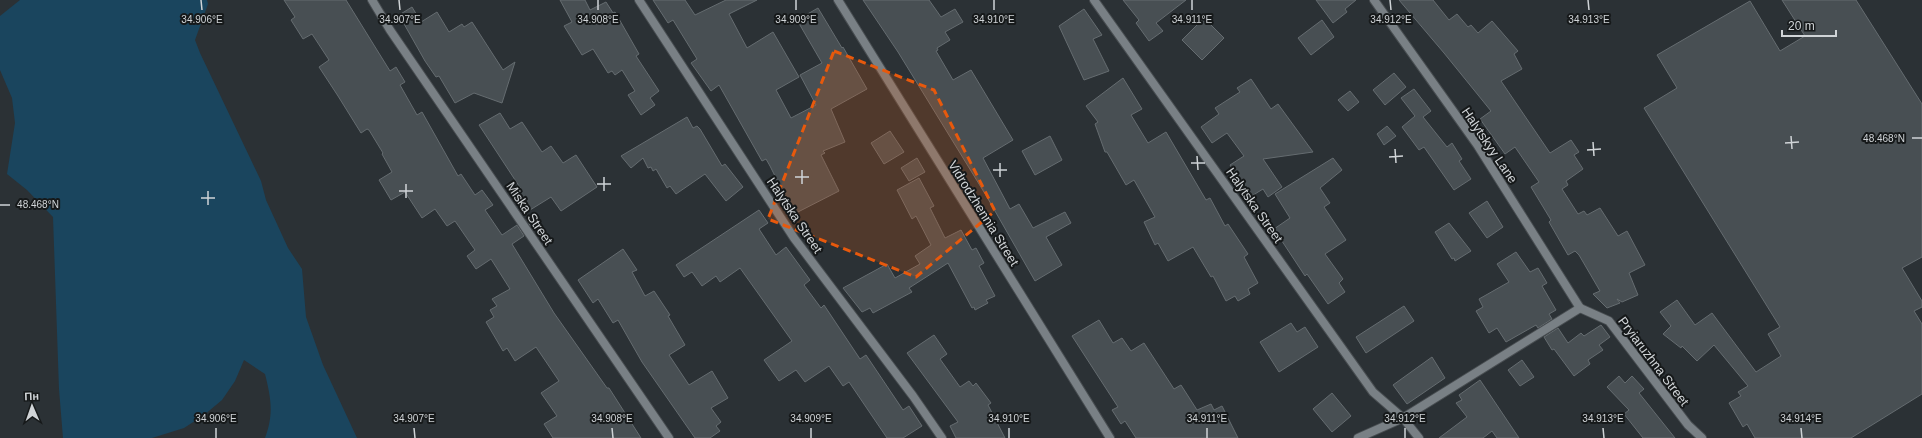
<svg xmlns="http://www.w3.org/2000/svg" width="1922" height="438" viewBox="0 0 1922 438" font-family="Arial,sans-serif">
  <style>
    .green { fill: #1a455e }
    .building { fill: #484f53; stroke: #656c70 }
    .lines { fill: none; stroke-linecap: round; stroke-linejoin: round }
    .minor-casing { stroke: #484d51; stroke-width: 10 }
    .minor { stroke: #798085; stroke-width: 8 }
    .marked { fill: #e8590c; fill-opacity: 0.2; stroke: #e8590c; stroke-width: 3; stroke-dasharray: 8 5; stroke-linejoin: round }
    .ticks { fill: none; stroke: #d0d4d7; stroke-width: 1.5 }
    .labels { text-anchor: middle; stroke-width: 4; stroke-linejoin: round; paint-order: stroke }
    .street-label { font-size: 13px; fill: #d0d4d7; stroke: #16191a }
    .ticks-label { font-size: 10px; text-anchor: middle; fill: #d0d4d7; stroke: #16191a; stroke-width: 4; stroke-linejoin: round; paint-order: stroke }
  </style>
  <rect width="100%" height="100%" fill="#2b3135"/>
  <path class="green" d="M20 0H207L208 4 195 40 200 53 261 181 266 200 288 248 302 269 306 317 323 365 357 438H265C274 414 271 398 265 374L244 360 235 381 222 400 204 415 184 428 152 438H63L59 389 53 217 27 190 7 174 15 123 12 98 0 70V16Z"/>
  <g class="building">
    <polygon points="284,0 346,0 390,71 396,67 405,82 400,85 417,115 422,112 458,176 461,174 475,195 482,190 493,205 485,210 502,235 517,225 524,236 512,244 554,313 607,388 609,388 641,438 553,438 544,424 557,416 541,393 559,381 536,347 515,361 507,348 503,351 486,322 494,317 490,310 497,306 492,299 510,289 491,259 476,269 467,256 475,250 455,221 447,226 435,209 422,218 405,192 391,200 379,180 392,172 382,154 383,153 369,130 367,129 361,133 338,96 319,67 329,60 312,34 303,39 291,20 295,17"/>
    <polygon points="560,0 585,0 590,10 606,2 613,13 615,12 639,54 636,56 659,91 650,98 655,105 641,115 628,95 635,91 622,70 615,75 612,71 608,73 593,49 582,55 564,26 572,22"/>
    <polygon points="653,0 685,0 695,15 726,0 757,0 729,14 747,48 773,32 799,77 776,90 791,118 816,105 800,75 822,63 797,20 818,8 842,48 843,47 867,89 831,109 845,142 823,151 825,153 821,155 839,191 794,214 770,166 766,159 762,161 719,85 711,91 691,63 697,59 673,20 668,23"/>
    <polygon points="863,0 929,0 941,17 955,9 963,22 945,32 950,40 937,48 938,50 936,51 953,80 971,70 1013,140 983,158 1010,209 1019,204 1033,228 1065,212 1071,223 1046,237 1062,265 1035,281 987,197 898,52"/>
    <polygon points="1123,0 1186,0 1156,23 1163,31 1149,41 1136,23 1139,20"/>
    <polygon points="1316,0 1356,0 1345,9 1347,12 1333,23"/>
    <polygon points="1399,0 1433,0 1449,20 1457,14 1468,27 1471,25 1478,33 1492,21 1518,51 1514,54 1522,69 1501,81 1550,153 1571,140 1579,152 1574,155 1583,169 1566,181 1568,185 1562,189 1578,214 1584,211 1587,215 1600,208 1618,236 1627,231 1645,265 1629,273 1638,295 1622,302 1617,299 1620,303 1607,308 1593,294 1600,291 1579,255 1575,251 1568,255 1549,222 1551,220 1531,187 1539,182 1515,147 1505,154 1480,119 1491,111 1444,53"/>
    <polygon points="1782,0 1856,0 1922,104 1922,257 1902,268 1922,301 1922,307 1914,311 1922,324 1922,394 1851,438 1755,438 1747,424 1743,427 1729,403 1741,396 1738,392 1748,386 1714,345 1697,361 1682,346 1681,348 1663,334 1671,326 1660,312 1677,300 1695,325 1712,313 1756,372 1781,356 1768,334 1780,327 1644,108 1677,88 1657,55 1750,1 1780,51 1805,36"/>
    <polygon points="412,7 421,22 437,12 449,32 462,24 464,27 472,22 503,70 515,62 502,103 474,93 455,103 439,76 436,77 425,61 399,15"/>
    <polygon points="1084,9 1102,35 1093,39 1109,71 1084,80 1059,26"/>
    <polygon points="1204,18 1224,38 1202,60 1182,40"/>
    <polygon points="1322,20 1334,37 1311,55 1298,38"/>
    <polygon points="1394,73 1406,87 1385,105 1373,90"/>
    <polygon points="1123,78 1142,109 1131,115 1148,143 1166,132 1206,200 1210,198 1225,226 1228,224 1248,254 1244,257 1258,283 1248,289 1250,294 1238,301 1235,296 1226,301 1213,276 1211,277 1193,247 1168,261 1158,243 1155,245 1144,222 1155,217 1134,180 1126,185 1107,152 1105,152 1095,124 1098,122 1086,106"/>
    <polygon points="1251,79 1271,109 1278,104 1313,152 1263,159 1282,187 1268,197 1263,189 1250,197 1230,165 1244,156 1227,133 1212,143 1201,127 1219,114 1215,108 1240,92 1237,88"/>
    <polygon points="1414,89 1431,111 1423,117 1447,147 1452,143 1462,159 1459,161 1471,179 1454,190 1424,147 1419,150 1402,127 1415,116 1401,98"/>
    <polygon points="1350,91 1359,102 1348,111 1338,100"/>
    <polygon points="500,113 510,129 522,122 542,152 551,146 563,163 576,155 597,187 561,211 551,197 530,210 518,191 521,189 479,125"/>
    <polygon points="687,117 693,128 697,126 700,129 722,166 725,164 743,187 726,201 705,174 676,194 670,186 667,188 656,169 653,171 651,167 648,168 643,158 631,168 621,156"/>
    <polygon points="1387,126 1396,136 1384,145 1377,134"/>
    <polygon points="890,131 904,152 884,164 871,143"/>
    <polygon points="1050,136 1062,160 1035,175 1022,151"/>
    <polygon points="917,158 925,172 909,181 901,168"/>
    <polygon points="1333,158 1342,170 1320,188 1330,203 1324,207 1346,240 1325,254 1343,279 1339,283 1345,292 1328,304 1307,274 1305,276 1274,229 1290,218 1275,194"/>
    <polygon points="919,178 934,206 930,208 945,238 961,230 972,250 976,248 984,263 979,266 995,296 986,300 988,303 975,310 974,307 972,308 948,263 909,288 912,292 873,313 870,308 862,312 843,288 887,264 895,278 920,264 915,256 931,245 916,216 912,219 897,190"/>
    <polygon points="1487,201 1503,227 1487,238 1469,213"/>
    <polygon points="759,210 768,223 759,229 776,255 786,247 810,280 804,285 821,308 824,305 860,359 866,355 903,410 909,406 922,426 903,438 887,438 849,382 843,386 829,366 805,382 796,370 779,381 764,360 792,341 740,268 720,282 716,276 702,286 692,272 684,277 676,265"/>
    <polygon points="529,218 536,228 533,230 526,219"/>
    <polygon points="1449,223 1471,251 1455,261 1454,258 1452,259 1435,232"/>
    <polygon points="623,249 637,270 632,272 645,296 654,291 670,315 668,316 685,345 669,355 689,385 712,371 728,398 711,408 721,422 716,426 720,431 710,438 695,438 642,362 618,320 613,323 598,299 593,303 578,280"/>
    <polygon points="1516,252 1530,272 1538,268 1547,283 1542,286 1556,310 1549,314 1552,319 1538,328 1536,325 1506,342 1497,328 1489,333 1476,311 1483,307 1479,299 1509,282 1497,264"/>
    <polygon points="1404,306 1414,321 1366,353 1356,337"/>
    <polygon points="1099,320 1113,343 1122,338 1131,351 1144,343 1174,389 1181,385 1197,410 1211,404 1214,410 1222,406 1238,438 1136,438 1125,421 1121,424 1112,410 1118,407 1072,336"/>
    <polygon points="1291,323 1297,332 1305,327 1318,347 1279,372 1260,342"/>
    <polygon points="1601,325 1610,337 1599,345 1603,350 1588,360 1590,364 1574,376 1554,349 1552,350 1544,337 1558,328 1568,343 1581,333 1584,336"/>
    <polygon points="934,335 947,354 940,359 960,387 969,381 973,386 976,383 991,403 988,405 1005,438 956,438 950,426 958,422 907,353"/>
    <polygon points="1432,357 1445,378 1407,404 1393,385"/>
    <polygon points="1522,360 1534,377 1520,386 1508,370"/>
    <polygon points="1619,376 1625,383 1632,376 1644,389 1639,393 1675,438 1643,438 1624,414 1629,410 1607,387"/>
    <polygon points="1480,380 1519,438 1497,438 1492,431 1483,438 1439,438 1467,417 1456,403 1462,400 1459,395"/>
    <polygon points="1332,393 1351,416 1332,432 1313,409"/>
  </g>
  <g class="lines">
    <defs>
      <g id="minor">
        <polyline points="372,0 390,30 669,438"/>
        <polyline points="639,0 794,238 913,396 942,438"/>
        <polyline points="838,0 1110,438"/>
        <polyline points="1094,0 1373,392 1403,418 1419,438"/>
        <polyline points="1374,0 1478,146 1580,308"/>
        <polyline points="1580,308 1609,321 1688,425 1702,438"/>
        <polyline points="1358,438 1403,418 1580,308"/>
      </g>
    </defs>
    <use href="#minor" class="minor-casing"/>
    <use href="#minor" class="minor"/>
  </g>
  <path class="marked" d="M834 51 934 90 995 211 916 277 768 219Z"/>
  <path class="ticks" d="M201 0 202 10M399 0 400 10M598 0V10M796 0V10M994 0V10M1192 0V10M1390 0 1391 10M1588 0 1589 10M1791 136 1792 149M1912 138H1922M1593 142 1594 156M1785 143 1799 142M1395 149 1396 163M1587 150 1601 149M1197 156 1198 170M1389 157 1403 156M1000 163V177M1191 163H1205M802 170V184M993 170H1007M604 177V191M795 177H809M406 184V198M597 184H611M208 191V205M399 191H413M201 198H215M0 205H10M216 428V438M414 428 415 438M612 428 613 438M811 428V438M1009 428V438M1207 428V438M1405 428V438M1603 428 1604 438M1801 428 1802 438"/>
  <g class="labels">
    <g class="street-label">
      <text transform="translate(1490 145) rotate(56)" y="5">Halytskyy Lane</text>
      <text transform="translate(1255 205) rotate(55)" y="5">Halytska Street</text>
      <text transform="translate(530 213) rotate(56)" y="5">Miska Street</text>
      <text transform="translate(984 213) rotate(58)" y="5">Vidrodzhennia Street</text>
      <text transform="translate(795 215) rotate(56)" y="5">Halytska Street</text>
      <text transform="translate(1654 361) rotate(53)" y="5">Pryiaruzhna Street</text>
    </g>
  </g>
  <g class="ticks-label">
    <text x="202" y="23">34.906°E</text>
    <text x="400" y="23">34.907°E</text>
    <text x="598" y="23">34.908°E</text>
    <text x="796" y="23">34.909°E</text>
    <text x="994" y="23">34.910°E</text>
    <text x="1192" y="23">34.911°E</text>
    <text x="1391" y="23">34.912°E</text>
    <text x="1589" y="23">34.913°E</text>
    <text x="1884" y="142">48.468°N</text>
    <text x="38" y="208">48.468°N</text>
    <text x="216" y="422">34.906°E</text>
    <text x="414" y="422">34.907°E</text>
    <text x="612" y="422">34.908°E</text>
    <text x="811" y="422">34.909°E</text>
    <text x="1009" y="422">34.910°E</text>
    <text x="1207" y="422">34.911°E</text>
    <text x="1405" y="422">34.912°E</text>
    <text x="1603" y="422">34.913°E</text>
    <text x="1801" y="422">34.914°E</text>
  </g>
  <g transform="translate(32 406) rotate(358)" stroke="#16191a" stroke-width="3" paint-order="stroke">
  <path d="M0-3L7 15L0 10L-7 15Z" fill="#d0d4d7"/>
  <text y="-6" font-size="11" font-weight="bold" text-anchor="middle" fill="#d0d4d7">Пн</text>
  </g>
  <path d="M1782 30v6h54v-6" fill="none" stroke="#d0d4d7" stroke-width="2"/>
  <text x="1788" y="30" font-size="12" fill="#d0d4d7" stroke="#16191a" stroke-width="3" paint-order="stroke">20 m</text>
</svg>
